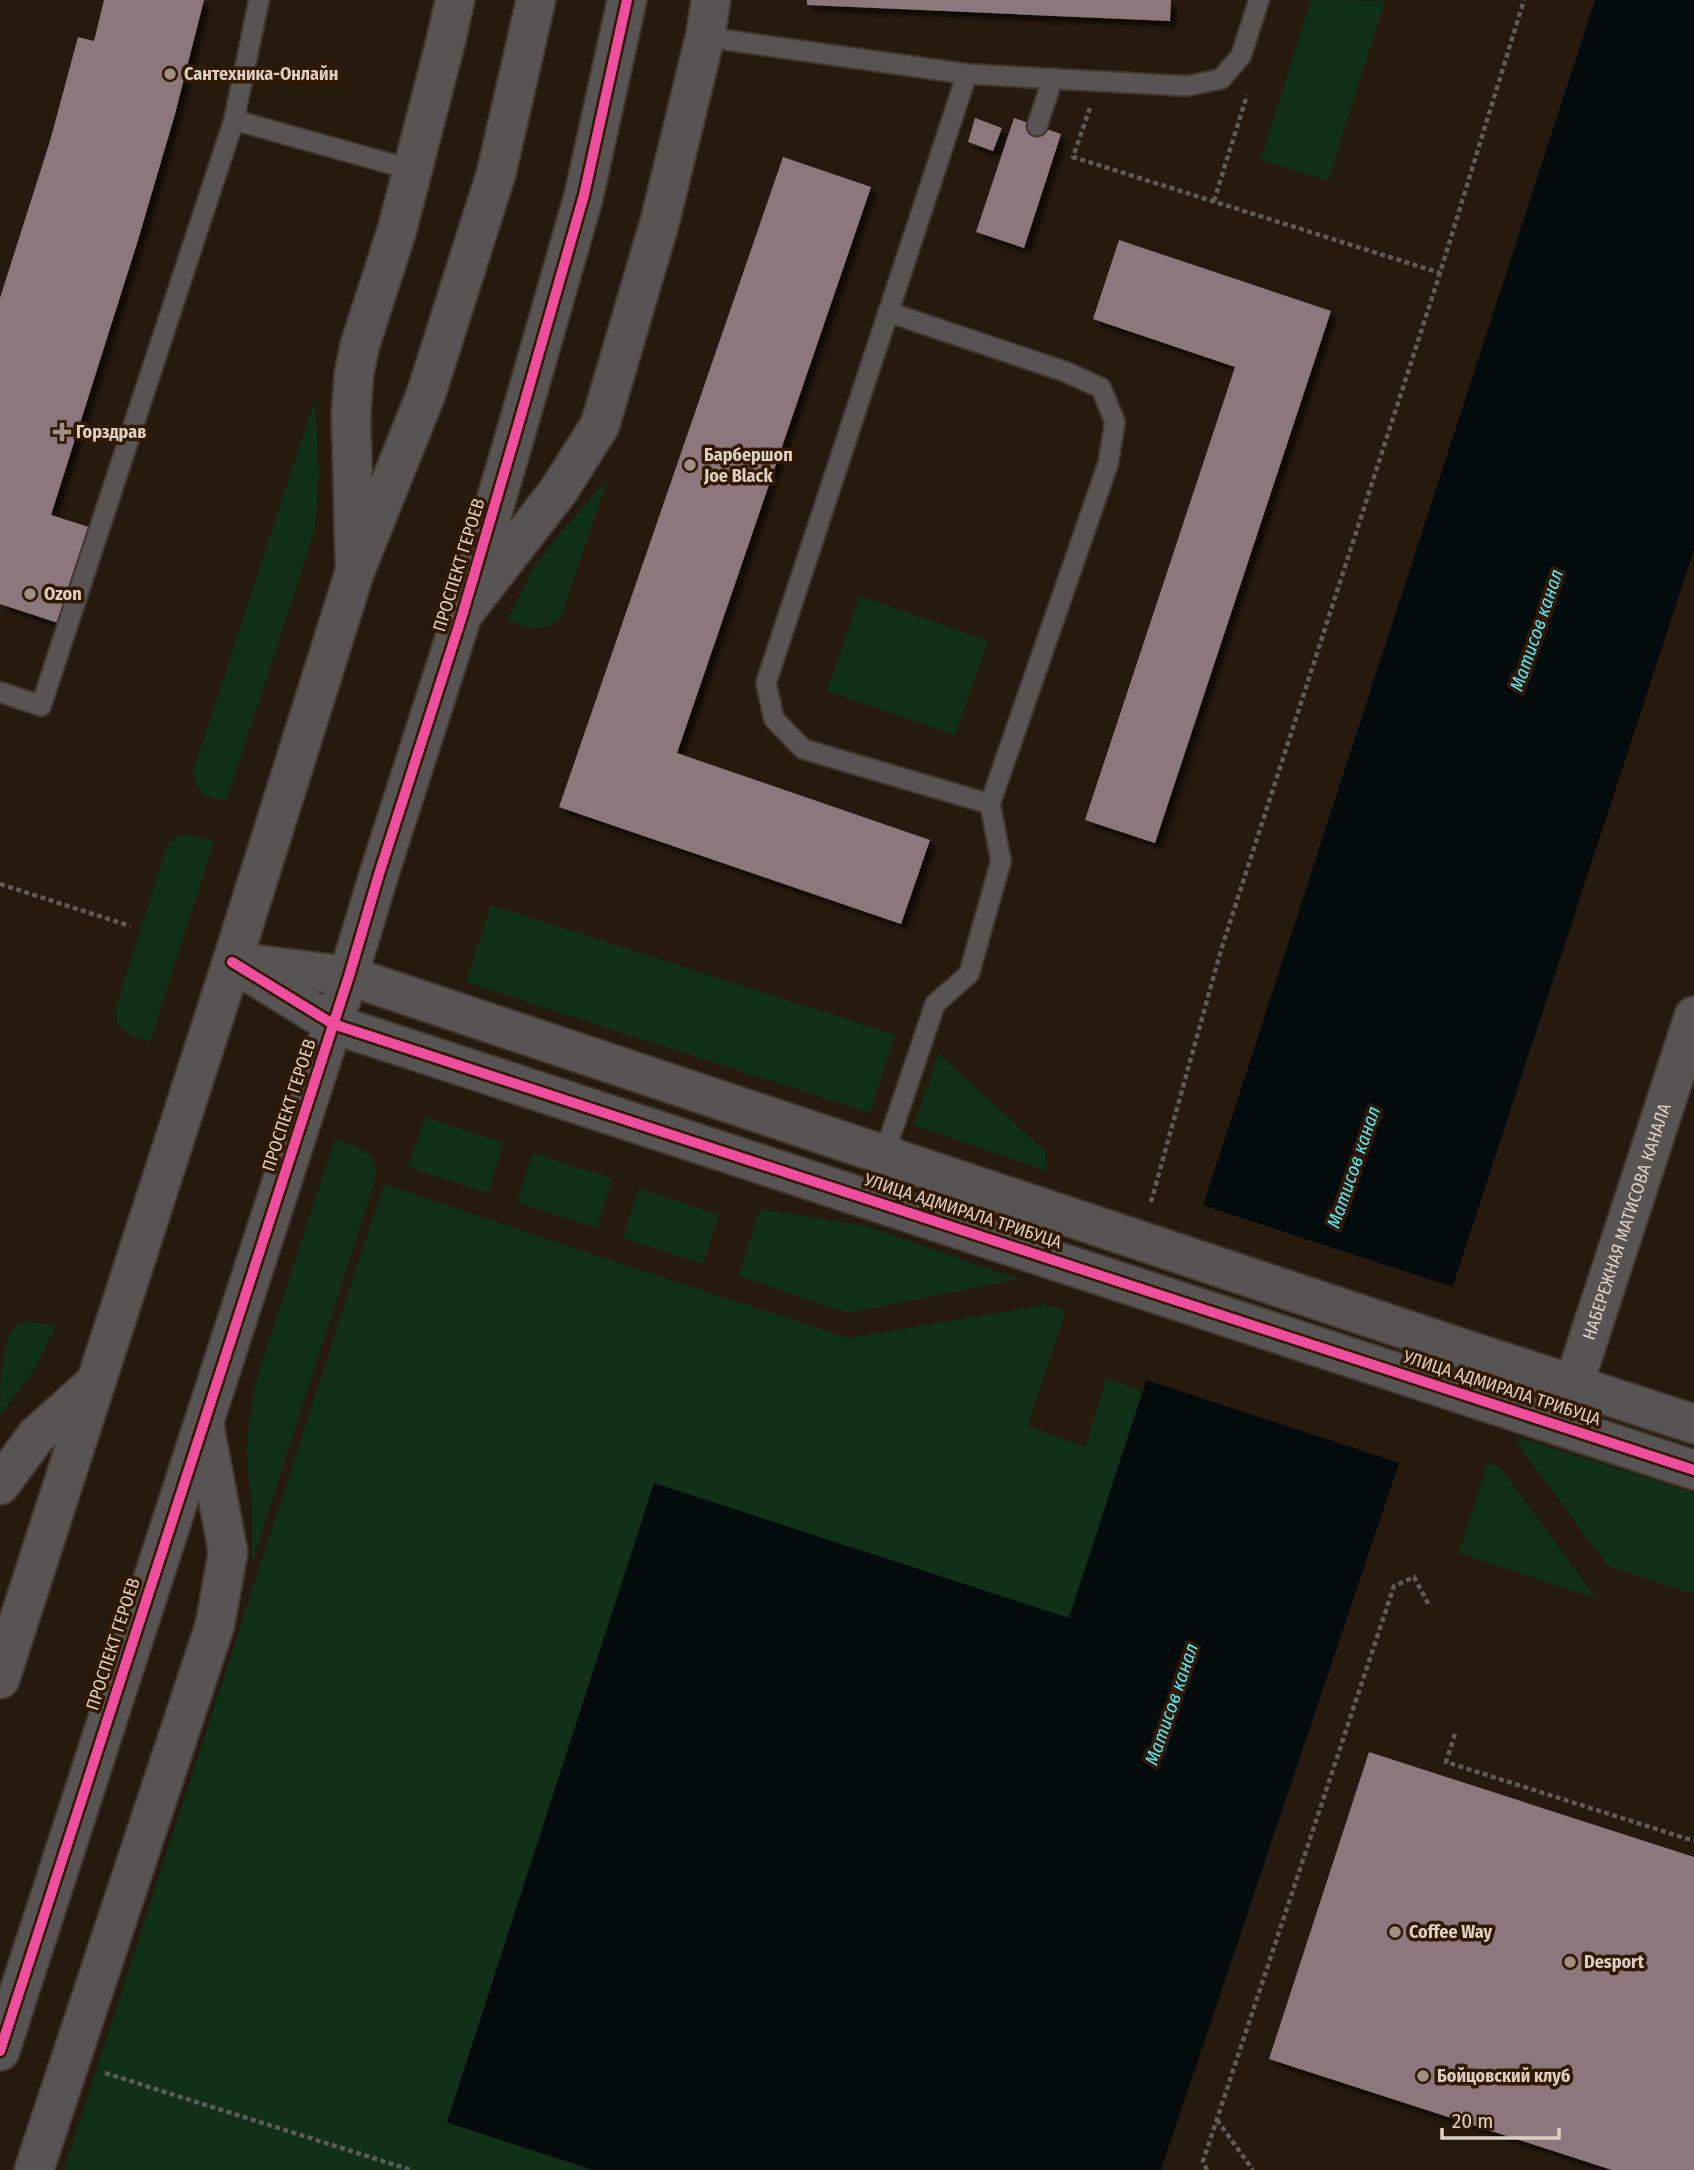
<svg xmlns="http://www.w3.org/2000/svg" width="1694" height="2170" viewBox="0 0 1694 2170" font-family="'Fira Sans Condensed',sans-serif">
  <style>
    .green { fill: #103118 }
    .water { fill: #030b0d }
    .pier { fill: #261a0e }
    .building { fill: #8c787c; filter: url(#shadow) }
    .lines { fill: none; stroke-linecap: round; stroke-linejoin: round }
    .service-casing { stroke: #42372d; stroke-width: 23 }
    .minor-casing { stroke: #42372d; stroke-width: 42 }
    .tertiary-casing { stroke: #42372d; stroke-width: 42 }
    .path { stroke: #605a59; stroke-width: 4.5; stroke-dasharray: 5 3.5; stroke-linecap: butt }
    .service { stroke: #595454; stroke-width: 19 }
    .minor { stroke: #595454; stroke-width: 38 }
    .tertiary { stroke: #595454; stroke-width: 38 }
    .cycleway-casing { stroke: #311904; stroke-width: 15 }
    .cycleway { stroke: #ef4d9e; stroke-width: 10 }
    .poi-dot { fill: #9e9084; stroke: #311904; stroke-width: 2.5 }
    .labels { text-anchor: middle; stroke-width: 7; stroke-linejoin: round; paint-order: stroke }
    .poi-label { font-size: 18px; font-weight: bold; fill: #dfcfc3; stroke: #311904; text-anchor: start }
    .street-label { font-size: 18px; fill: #dfcfc3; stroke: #311904 }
    .water-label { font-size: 19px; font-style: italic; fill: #54e8fe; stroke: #311904 }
  </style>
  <defs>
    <filter id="shadow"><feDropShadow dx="6" dy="6" stdDeviation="2" flood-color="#0009"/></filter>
  </defs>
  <rect width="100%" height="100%" fill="#261a0e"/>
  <g class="green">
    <polygon points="1311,0 1385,1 1328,181 1261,160"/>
    <path d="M315 400 319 474 315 529 226 802C205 795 198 796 193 772Z"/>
    <path d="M608 479 560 619C539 634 531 628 508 620L532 571 562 531Z"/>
    <polygon points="860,596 988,641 955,735 827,691"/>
    <polygon points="191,835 214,841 150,1042 129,1034 117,1023 116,1008 168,843 176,837"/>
    <polygon points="491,905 895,1035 870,1113 466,982"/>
    <polygon points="939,1054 1045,1151 1047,1171 914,1125"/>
    <polygon points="425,1117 504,1143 488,1193 408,1167"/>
    <path d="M335 1139C357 1147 373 1148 377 1174L252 1562V1506L246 1449 255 1385Z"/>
    <polygon points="533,1153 613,1179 596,1228 517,1202"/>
    <polygon points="384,1184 606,1259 849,1338 1044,1305 1066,1311 1027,1426 1085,1447 1107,1379 1143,1391 1069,1618 654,1484 447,2123 593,2170 64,2170"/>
    <polygon points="639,1188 719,1215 703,1264 623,1238"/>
    <polygon points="760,1209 866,1226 1018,1279 848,1313 739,1276"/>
    <path d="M29 1321 55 1327 36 1367 0 1416C0 1394 0 1337 18 1324 21 1322 25 1322 29 1321Z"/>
    <polygon points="1517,1437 1694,1493 1694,1594 1608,1566 1519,1446"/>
    <polygon points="1488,1463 1500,1467 1597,1599 1459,1553"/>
  </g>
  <polygon class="water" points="1595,0 1694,0 1694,550 1455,1279 1397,1469 1161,2170 593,2170 447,2122 654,1483 1069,1618"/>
  <polygon class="pier" points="1199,1204 1456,1288 1403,1464 1143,1379"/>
  <g class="building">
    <polygon points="104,0 204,0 175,114 138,240 51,515 89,527 58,623 0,604 0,298 50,141 78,37 94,41"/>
    <polygon points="807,0 1171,0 1170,21 807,5"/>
    <polygon points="975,118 1002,128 993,151 968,142"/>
    <polygon points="1014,118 1061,134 1024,248 976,232"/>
    <polygon points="783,157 871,187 677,753 930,840 901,924 559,807"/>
    <polygon points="1119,240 1331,311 1155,843 1085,820 1235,367 1093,319"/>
    <polygon points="1369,1752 1694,1857 1694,2170 1612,2170 1269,2059"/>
  </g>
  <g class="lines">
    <defs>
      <g id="service">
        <polyline points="705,37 967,74 1187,86 1221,79 1241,56 1259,0"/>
        <polyline points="234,120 413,170"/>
        <polyline points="1037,126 1053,78"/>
        <polyline points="888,312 1066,372 1101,388 1115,422 1108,464 990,804"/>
        <polyline points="0,692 41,706 234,120 259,0"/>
        <polyline points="884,1155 935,1004 969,974 1001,861 990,804 803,749 774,719 766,683 967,74"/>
      </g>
      <g id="minor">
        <polyline points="355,571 351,414 354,374 360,345 397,230 446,40 455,0"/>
        <polyline points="463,614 559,490 600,425 660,221 705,37 711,0"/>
        <path id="s1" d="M1560 1426 1694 1016"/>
        <polyline points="0,1485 36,1436 94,1384"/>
        <polyline points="0,1679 232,962"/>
        <polyline points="0,2051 333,1024"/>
        <polyline points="34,2170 215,1625 228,1552 204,1424"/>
      </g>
      <g id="tertiary">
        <polyline points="232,962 333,1024 1694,1470"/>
        <polyline points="232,962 355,571 426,394 496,174 536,0"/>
        <polyline points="245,963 349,976 1467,1350 1694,1424"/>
        <polyline points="341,1000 379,874 462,616 517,429 584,195 627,0"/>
      </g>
    </defs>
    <use href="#service" class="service-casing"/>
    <use href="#minor" class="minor-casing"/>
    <use href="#tertiary" class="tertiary-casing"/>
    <g class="path">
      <polyline points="1090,108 1073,157 1440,273"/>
      <polyline points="1214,201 1247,95"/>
      <polyline points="0,884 130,926"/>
      <polyline points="1151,1202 1221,950 1440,273 1524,0"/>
      <polyline points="1455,1734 1446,1762 1694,1841"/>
      <polyline points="105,2073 411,2170"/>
      <polyline points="1217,2120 1253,2170"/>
      <polyline points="1207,2170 1203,2161 1394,1586 1414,1577 1430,1607"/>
    </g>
    <use href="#service" class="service"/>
    <use href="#minor" class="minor"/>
    <use href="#tertiary" class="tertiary"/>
    <defs>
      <g id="cycleway">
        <polyline points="232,962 333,1024 1694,1470"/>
        <polyline points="0,2051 349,976 379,874 462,616 517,429 584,195 627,0"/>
      </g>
    </defs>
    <use href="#cycleway" class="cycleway-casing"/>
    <use href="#cycleway" class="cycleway"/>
  </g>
  <g class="poi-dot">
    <circle cx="170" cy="74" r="7"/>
    <path d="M58.5 421.5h7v7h7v7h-7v7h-7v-7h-7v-7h7z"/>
    <circle cx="690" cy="465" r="7"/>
    <circle cx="30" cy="594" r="7"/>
    <circle cx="1395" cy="1932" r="7"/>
    <circle cx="1570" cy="1962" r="7"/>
    <circle cx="1423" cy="2076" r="7"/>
  </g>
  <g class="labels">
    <g class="poi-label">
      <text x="184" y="80">Сантехника-Онлайн</text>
      <text x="76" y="438">Горздрав</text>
      <text x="704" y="461">Барбершоп<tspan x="704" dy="21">Joe Black</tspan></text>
      <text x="44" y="600">Ozon</text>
      <text x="1409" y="1938">Coffee Way</text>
      <text x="1584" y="1968">Desport</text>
      <text x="1437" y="2082">Бойцовский клуб</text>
    </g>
    <g class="street-label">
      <text transform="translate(459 565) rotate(-73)" y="6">ПРОСПЕКТ ГЕРОЕВ</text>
      <text transform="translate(289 1105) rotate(-72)" y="6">ПРОСПЕКТ ГЕРОЕВ</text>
      <text transform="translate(963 1211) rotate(18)" y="6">УЛИЦА АДМИРАЛА ТРИБУЦА</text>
      <text dy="6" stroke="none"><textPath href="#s1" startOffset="215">НАБЕРЕЖНАЯ МАТИСОВА КАНАЛА</textPath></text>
      <text transform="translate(1502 1388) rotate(18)" y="6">УЛИЦА АДМИРАЛА ТРИБУЦА</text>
      <text transform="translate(113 1644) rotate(-72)" y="6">ПРОСПЕКТ ГЕРОЕВ</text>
    </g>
    <g class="water-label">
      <text transform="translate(1536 630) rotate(-71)" y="7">Матисов канал</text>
      <text transform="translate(1353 1167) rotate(-71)" y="7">Матисов канал</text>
      <text transform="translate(1171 1704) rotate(-71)" y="7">Матисов канал</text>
    </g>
  </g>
  <path d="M1442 2128v10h117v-10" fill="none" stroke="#dfcfc3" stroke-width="3.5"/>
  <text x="1452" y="2128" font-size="21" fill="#dfcfc3" stroke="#311904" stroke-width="5" paint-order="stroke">20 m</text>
</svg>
